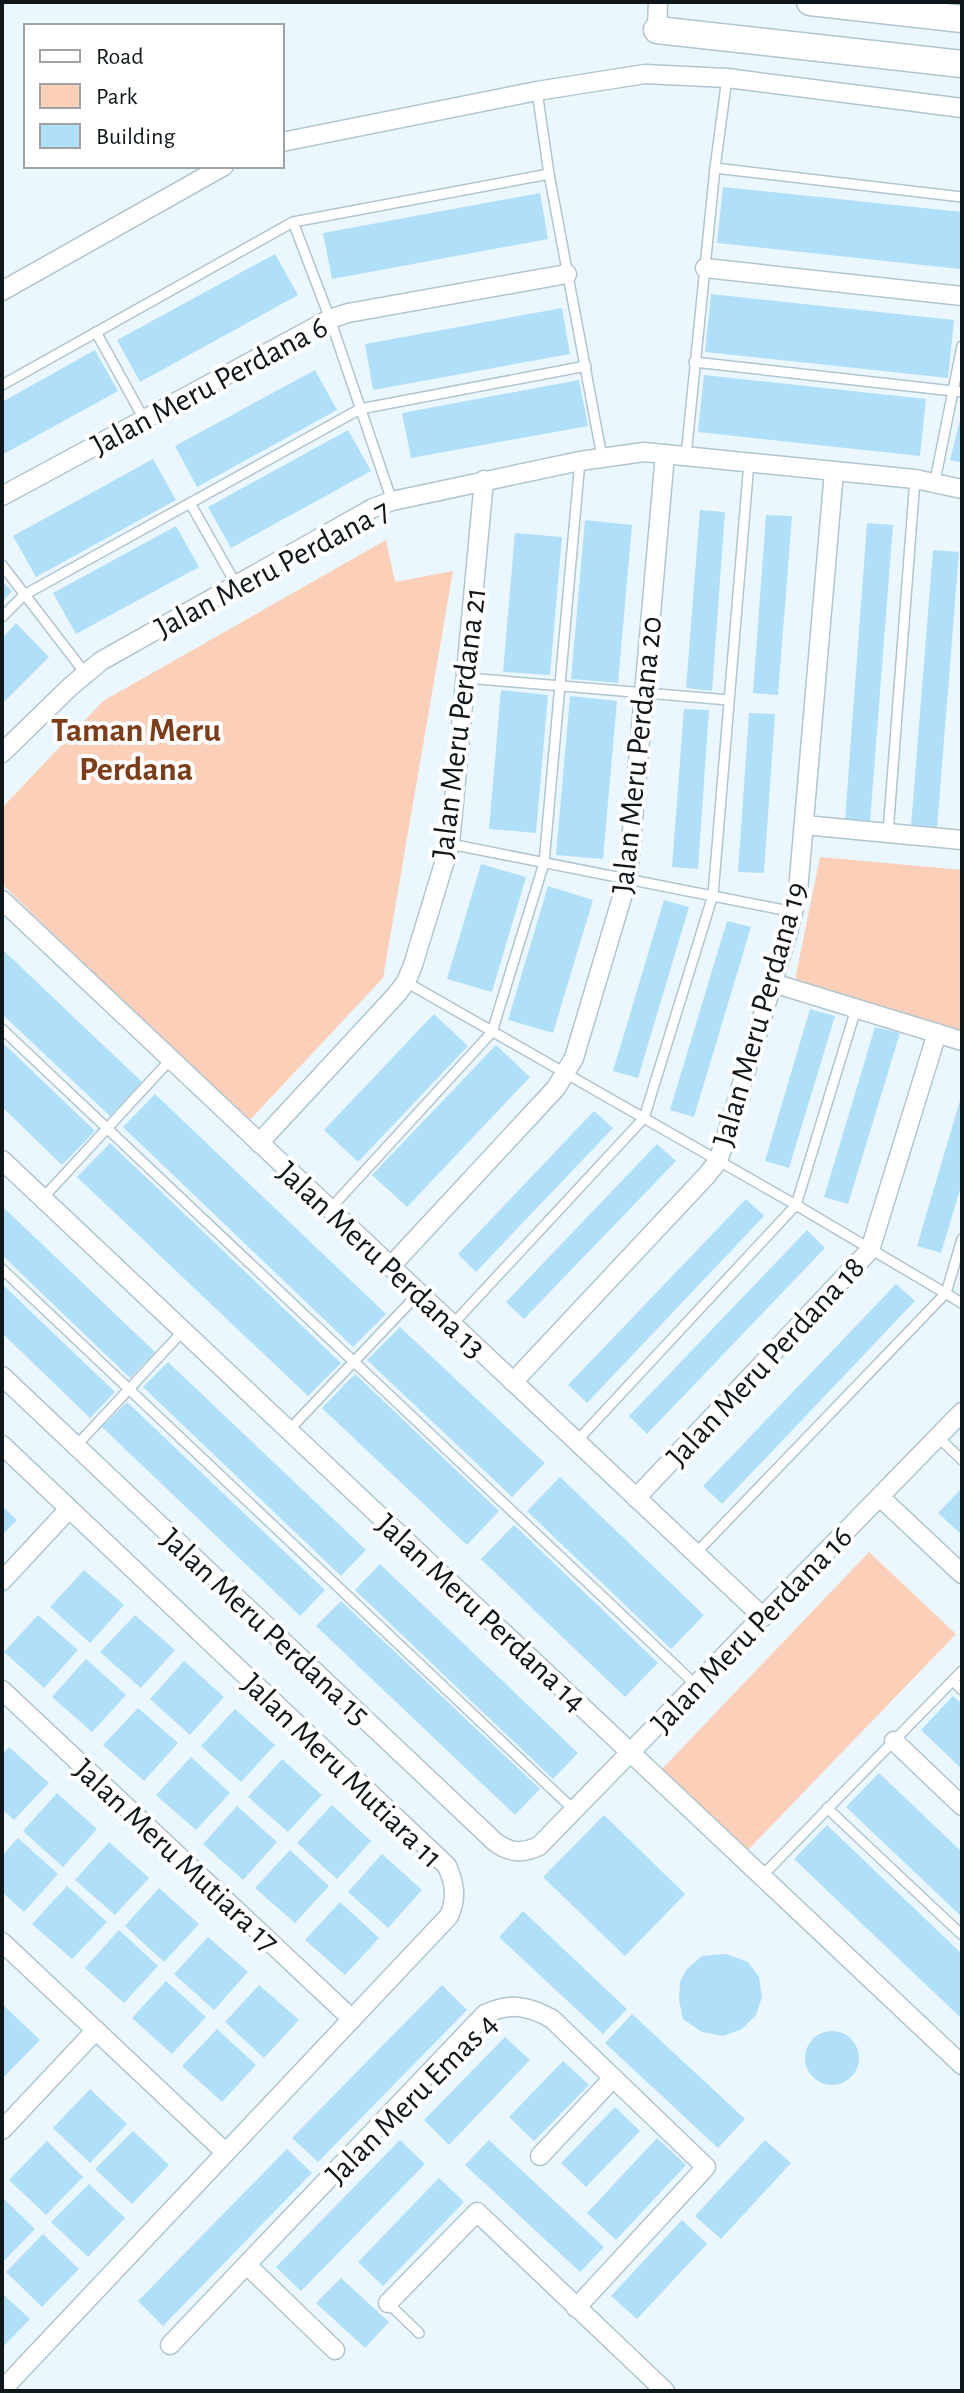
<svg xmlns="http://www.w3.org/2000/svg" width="964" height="2393" viewBox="0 0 964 2393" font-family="'Alegreya Sans',sans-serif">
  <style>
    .green { fill: #fccfb8 }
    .building { fill: #b0e0f9 }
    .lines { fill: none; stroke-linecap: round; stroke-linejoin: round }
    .lane-casing { stroke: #b1c5d0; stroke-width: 12 }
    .street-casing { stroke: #b1c5d0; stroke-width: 21 }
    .secondary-casing { stroke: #b1c5d0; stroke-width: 29 }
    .lane { stroke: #fff; stroke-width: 9 }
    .street { stroke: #fff; stroke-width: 18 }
    .secondary { stroke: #fff; stroke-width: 26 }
    .labels { text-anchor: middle; stroke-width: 8; stroke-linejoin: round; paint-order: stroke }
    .street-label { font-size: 32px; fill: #10171b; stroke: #fff }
    .neighbourhood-label { font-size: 34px; font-weight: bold; fill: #7c3d18; stroke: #fff }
  </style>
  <rect width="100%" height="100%" fill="#ebf7fe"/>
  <g class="green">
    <polygon points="386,540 395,582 453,571 383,978 248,1122 2,884 2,808 103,701"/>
    <polygon points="820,857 962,870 962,1038 795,980"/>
    <polygon points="869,1552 956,1634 748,1850 662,1769"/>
  </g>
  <g class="building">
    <polygon points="723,187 962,212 960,269 717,243"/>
    <polygon points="540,193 548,239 332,279 323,233"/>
    <polygon points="275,254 298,295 140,382 117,340"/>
    <polygon points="711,294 954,320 948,378 705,352"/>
    <polygon points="562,308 570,354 373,390 365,344"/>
    <polygon points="95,350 118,391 2,455 2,402"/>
    <polygon points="315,370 337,410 197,487 175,446"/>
    <polygon points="704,375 926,399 920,456 698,432"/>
    <polygon points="579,380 588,426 411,458 402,413"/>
    <polygon points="961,416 962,416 962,463 950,460"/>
    <polygon points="348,430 371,471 231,548 208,507"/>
    <polygon points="153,459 176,500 36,577 13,536"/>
    <polygon points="700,510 725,512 712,691 686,688"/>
    <polygon points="766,515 792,516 778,695 753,693"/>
    <polygon points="585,520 632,525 618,683 571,679"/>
    <polygon points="867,523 893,525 870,822 845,820"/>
    <polygon points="176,526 199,567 76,634 53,593"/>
    <polygon points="515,533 562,537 550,675 503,672"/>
    <polygon points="933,550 959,552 937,829 911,826"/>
    <polygon points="2,581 12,591 2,602"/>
    <polygon points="16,623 49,657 2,704 2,638"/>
    <polygon points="501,690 548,695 536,833 489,829"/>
    <polygon points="570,696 617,701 603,859 556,855"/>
    <polygon points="684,709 709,710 698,869 672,867"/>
    <polygon points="749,713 775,714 764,873 738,872"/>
    <polygon points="481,864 526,877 492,992 447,979"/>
    <polygon points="548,886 593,900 553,1033 508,1020"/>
    <polygon points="664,900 689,907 638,1078 613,1071"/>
    <polygon points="727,921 751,927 694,1117 670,1110"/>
    <polygon points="2,949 142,1082 110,1116 2,1014"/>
    <polygon points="810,1009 835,1016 789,1168 765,1161"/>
    <polygon points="434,1014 468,1046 358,1162 324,1130"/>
    <polygon points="875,1027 900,1033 848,1204 824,1197"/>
    <polygon points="2,1042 95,1131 62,1165 2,1107"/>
    <polygon points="496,1045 530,1077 407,1207 372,1175"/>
    <polygon points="155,1094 386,1314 353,1347 123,1127"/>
    <polygon points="961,1097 962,1183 941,1253 917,1246"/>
    <polygon points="594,1111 613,1128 476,1272 458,1254"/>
    <polygon points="110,1143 341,1363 308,1396 77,1177"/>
    <polygon points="657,1144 676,1161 524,1319 506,1302"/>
    <polygon points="746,1199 764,1216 587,1403 568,1385"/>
    <polygon points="2,1206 155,1352 130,1378 2,1255"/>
    <polygon points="807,1230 825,1248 647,1434 629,1416"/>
    <polygon points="2,1284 115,1392 90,1418 2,1333"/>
    <polygon points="896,1284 915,1301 722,1504 703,1486"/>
    <polygon points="400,1327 545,1463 512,1497 367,1360"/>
    <polygon points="168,1362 366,1550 341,1576 143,1387"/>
    <polygon points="355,1374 499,1511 467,1545 322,1408"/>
    <polygon points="127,1402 325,1590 300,1616 102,1427"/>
    <polygon points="560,1477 704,1615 671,1649 527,1511"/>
    <polygon points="962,1488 962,1535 938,1513"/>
    <polygon points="2,1506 17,1520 2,1535"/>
    <polygon points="514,1525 658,1663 625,1697 481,1559"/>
    <polygon points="380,1564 578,1753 553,1779 355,1590"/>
    <polygon points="84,1570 124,1605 90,1643 50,1607"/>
    <polygon points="341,1601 540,1789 515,1815 316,1626"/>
    <polygon points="38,1615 78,1650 44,1688 4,1652"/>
    <polygon points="135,1615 175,1650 141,1688 100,1652"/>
    <polygon points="86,1659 126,1695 92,1732 52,1697"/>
    <polygon points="184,1661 224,1697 190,1735 150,1699"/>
    <polygon points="953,1696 962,1704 962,1769 921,1730"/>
    <polygon points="138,1708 178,1743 144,1781 103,1745"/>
    <polygon points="235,1709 275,1745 241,1782 201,1746"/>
    <polygon points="9,1747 49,1783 14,1820 2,1809 2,1755"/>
    <polygon points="191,1757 230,1793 196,1830 156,1795"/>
    <polygon points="282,1759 322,1795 288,1832 248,1797"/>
    <polygon points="879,1773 962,1852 962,1917 846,1807"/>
    <polygon points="57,1793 97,1829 63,1867 23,1831"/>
    <polygon points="332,1805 371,1841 337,1879 297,1843"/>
    <polygon points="237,1806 277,1842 243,1880 203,1844"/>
    <polygon points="604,1815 685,1894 625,1956 543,1877"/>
    <polygon points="827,1825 962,1954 962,2019 794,1859"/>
    <polygon points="18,1838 58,1874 24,1912 2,1892 2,1856"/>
    <polygon points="109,1842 149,1878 115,1915 75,1880"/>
    <polygon points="290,1850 329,1886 295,1923 255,1888"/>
    <polygon points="382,1854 422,1890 388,1928 348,1892"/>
    <polygon points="67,1886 107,1922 72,1959 32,1924"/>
    <polygon points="159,1888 199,1924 164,1962 125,1926"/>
    <polygon points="340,1902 379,1938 345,1975 305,1940"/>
    <polygon points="523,1911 627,2009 603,2034 499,1937"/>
    <polygon points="119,1930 158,1966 124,2003 85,1968"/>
    <polygon points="208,1937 248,1972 214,2010 174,1974"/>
    <polygon points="726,1954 748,1962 759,1977 762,1997 756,2015 742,2029 723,2036 702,2032 683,2019 679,2000 680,1982 686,1970 702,1956"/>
    <polygon points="166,1981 206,2017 172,2054 132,2018"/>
    <polygon points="259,1985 299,2020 264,2058 225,2022"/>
    <polygon points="442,1985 467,2010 318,2162 292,2138"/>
    <polygon points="2,2004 40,2040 2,2079"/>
    <polygon points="632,2014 745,2119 718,2148 605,2043"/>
    <polygon points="217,2029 256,2065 222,2102 182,2066"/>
    <circle cx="832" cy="2058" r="27"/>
    <polygon points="505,2037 530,2060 449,2145 424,2120"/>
    <polygon points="563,2061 589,2085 534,2141 509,2117"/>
    <polygon points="90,2089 127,2124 90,2163 53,2128"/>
    <polygon points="615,2107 640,2131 586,2187 561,2163"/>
    <polygon points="133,2131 169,2165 132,2204 95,2169"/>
    <polygon points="657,2138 686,2165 616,2240 587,2213"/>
    <polygon points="400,2140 425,2164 301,2291 276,2267"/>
    <polygon points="489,2140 604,2247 580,2272 465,2165"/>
    <polygon points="765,2140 791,2163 721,2239 695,2216"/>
    <polygon points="47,2141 83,2177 46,2215 9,2180"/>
    <polygon points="287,2149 312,2173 163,2326 138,2301"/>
    <polygon points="439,2178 464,2202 383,2286 358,2262"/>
    <polygon points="89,2184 125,2218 88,2257 51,2222"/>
    <polygon points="2,2197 35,2229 2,2263"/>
    <polygon points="682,2220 707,2244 637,2319 611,2296"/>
    <polygon points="43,2234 79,2269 42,2307 6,2272"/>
    <polygon points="341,2278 389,2322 365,2348 316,2303"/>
    <polygon points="2,2293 30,2319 2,2348"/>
  </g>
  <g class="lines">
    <defs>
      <g id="lane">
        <polyline points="537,91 549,174 602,457"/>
        <polyline points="715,168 962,197"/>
        <polyline points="293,222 330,319 392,501"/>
        <polyline points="96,332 144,419"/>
        <polyline points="694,362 962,392"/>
        <polyline points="2,385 293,222 549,174"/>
        <polyline points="686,456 715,168 727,78"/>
        <polyline points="935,481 962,346"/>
        <polyline points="190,503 237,586"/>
        <polyline points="2,565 85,673"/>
        <polyline points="2,617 24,595 360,409 586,366"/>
        <polyline points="467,678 729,700"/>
        <polyline points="888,833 915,479"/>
        <polyline points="450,844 794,912"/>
        <polyline points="406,982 796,1205 962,1303"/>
        <polyline points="2,1029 696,1685"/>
        <polyline points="42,1199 171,1059"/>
        <polyline points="330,1209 492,1032 544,863 580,461"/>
        <polyline points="2,1269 574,1810"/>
        <polyline points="451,1326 644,1118 713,895 749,462"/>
        <polyline points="289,1430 418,1294"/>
        <polyline points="938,1437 962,1460"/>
        <polyline points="576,1442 796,1205 856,1009"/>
        <polyline points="76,1446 183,1331"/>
        <polyline points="695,1554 946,1293 962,1239"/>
        <polyline points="953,1681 962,1690"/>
        <polyline points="827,1808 962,1935"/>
        <polyline points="762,1876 962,1671"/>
        <polyline points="388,2303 419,2333"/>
      </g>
      <g id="street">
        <polyline points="657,30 658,2"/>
        <polyline points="282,142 537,91 645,74 727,78 962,108"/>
        <polyline points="705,268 962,296"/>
        <polyline points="2,291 224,166"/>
        <polyline points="2,496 330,319 348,313 567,274"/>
        <polyline points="2,753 71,686 101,661 373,508 392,501 580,461 644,452 915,479 962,489"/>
        <polyline points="804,825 962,840"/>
        <polyline points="2,900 763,1617"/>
        <polyline points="773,983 962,1041"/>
        <polyline points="259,1143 396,995 406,982 413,965 450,844 484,480"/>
        <polyline points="2,1160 962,2065"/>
        <polyline points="390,1267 556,1088 574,1058 628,877 665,454"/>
        <path d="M2 1376 495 1842C510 1853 522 1854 539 1846L962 1412"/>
        <polyline points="513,1382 707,1175 718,1161 724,1143 788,932 798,891 834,471"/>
        <path d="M2 1445 447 1866C455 1884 457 1898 449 1916L2 2390"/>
        <polyline points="880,1497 962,1574"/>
        <polyline points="636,1498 870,1250 937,1033"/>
        <polyline points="2,1581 69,1509"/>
        <polyline points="2,1690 352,2019"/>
        <polyline points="894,1741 962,1806"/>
        <polyline points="2,1942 225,2152"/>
        <polyline points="2,2130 96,2030"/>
        <polyline points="540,2156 613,2078"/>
        <polyline points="247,2265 335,2350"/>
        <polyline points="388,2303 477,2212 665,2391"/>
        <path d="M170 2345 485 2014C510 2002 529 2006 552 2019L706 2167 576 2308"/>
      </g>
      <g id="secondary">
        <polyline points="810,2 962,19"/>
        <polyline points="657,30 962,64"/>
      </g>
    </defs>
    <use href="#lane" class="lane-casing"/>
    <use href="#street" class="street-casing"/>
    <use href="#secondary" class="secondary-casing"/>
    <use href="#lane" class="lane"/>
    <use href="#street" class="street"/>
    <use href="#secondary" class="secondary"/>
  </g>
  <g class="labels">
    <g class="street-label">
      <text transform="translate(209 385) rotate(-28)" y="11">Jalan Meru Perdana 6</text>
      <text transform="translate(272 568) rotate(-28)" y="11">Jalan Meru Perdana 7</text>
      <text transform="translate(458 723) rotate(-83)" y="11">Jalan Meru Perdana 21</text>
      <text transform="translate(636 755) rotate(-84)" y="11">Jalan Meru Perdana 20</text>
      <text transform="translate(759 1014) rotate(-74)" y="11">Jalan Meru Perdana 19</text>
      <text transform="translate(382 1259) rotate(43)" y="11">Jalan Meru Perdana 13</text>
      <text transform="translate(765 1361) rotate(-47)" y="11">Jalan Meru Perdana 18</text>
      <text transform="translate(482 1612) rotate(43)" y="11">Jalan Meru Perdana 14</text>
      <text transform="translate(266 1626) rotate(43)" y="11">Jalan Meru Perdana 15</text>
      <text transform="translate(751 1629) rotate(-46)" y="11">Jalan Meru Perdana 16</text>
      <text transform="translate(343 1770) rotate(44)" y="11">Jalan Meru Mutiara 11</text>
      <text transform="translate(177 1855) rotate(43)" y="11">Jalan Meru Mutiara 17</text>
      <text transform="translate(411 2098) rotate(-45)" y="11">Jalan Meru Emas 4</text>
    </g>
    <g class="neighbourhood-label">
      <text x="136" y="741">Taman Meru<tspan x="136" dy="39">Perdana</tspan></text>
    </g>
  </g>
  <rect width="964" height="2393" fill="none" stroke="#10171b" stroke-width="8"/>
  <rect x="24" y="24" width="260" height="144" fill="#ffffff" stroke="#9fa2a4" stroke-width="2"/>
  <rect x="40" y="50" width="40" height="12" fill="#ffffff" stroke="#9fa2a4" stroke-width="2"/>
  <text x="96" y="64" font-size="24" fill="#10171b">Road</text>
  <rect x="40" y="84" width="40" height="24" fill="#fccfb8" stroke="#9fa2a4" stroke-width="2"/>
  <text x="96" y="104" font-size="24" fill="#10171b">Park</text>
  <rect x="40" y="124" width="40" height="24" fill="#b0e0f9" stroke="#9fa2a4" stroke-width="2"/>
  <text x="96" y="144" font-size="24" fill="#10171b">Building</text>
</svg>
